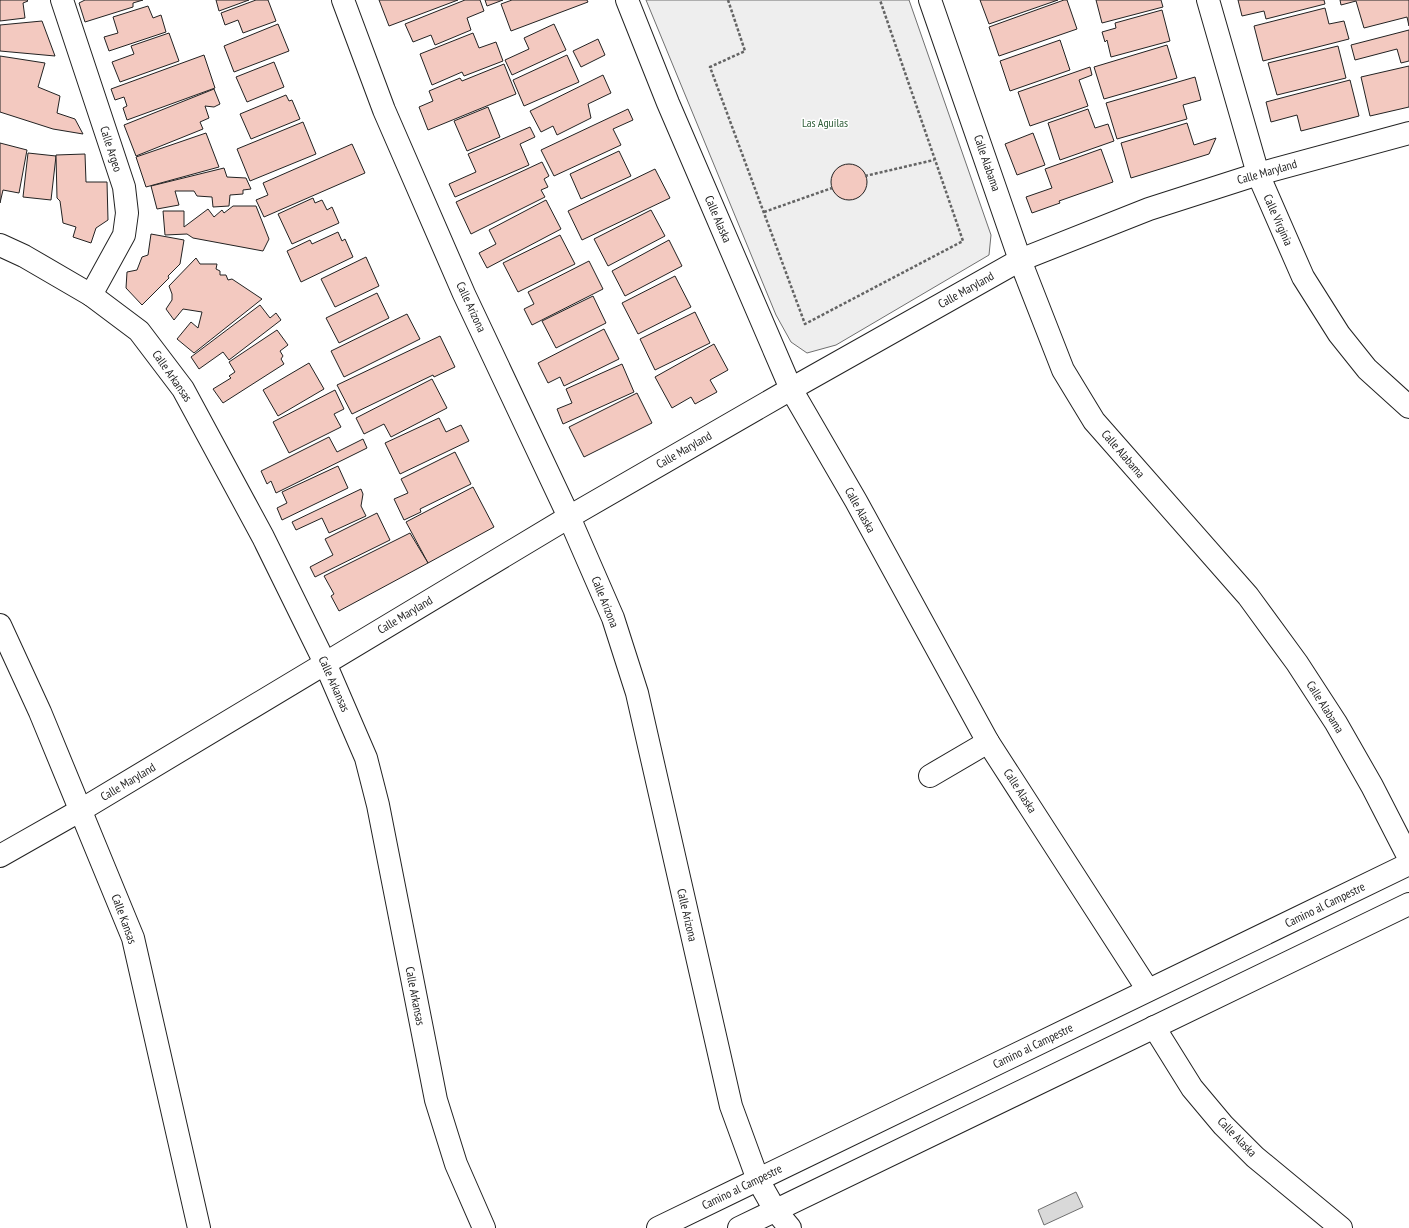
<svg xmlns="http://www.w3.org/2000/svg" width="1409" height="1228" viewBox="0 0 1409 1228" font-family="'PT Sans Narrow',sans-serif">
  <style>
    .green { fill: #eee; stroke: #6f6f6f }
    .water { fill: #d9d9d9; stroke: #6f6f6f }
    .building { fill: #f3c9c0; stroke: #222 }
    .lines { fill: none; stroke-linecap: round; stroke-linejoin: round }
    .minor-casing { stroke: #222; stroke-width: 24 }
    .path { stroke: #646464; stroke-width: 2.5; stroke-dasharray: 3 2; stroke-linecap: butt }
    .minor { stroke: #fff; stroke-width: 22 }
    .labels { text-anchor: middle; stroke-width: 3; stroke-linejoin: round; paint-order: stroke }
    .park-label { font-size: 12px; fill: #2f5e38; stroke: #fff }
    .street-label { font-size: 12px; fill: #222; stroke: #fff }
  </style>
  <rect width="100%" height="100%" fill="#fff"/>
  <polygon class="green" points="646,0 909,0 991,235 989,255 836,345 807,353 791,342 776,315"/>
  <polygon class="water" points="1076,1192 1083,1207 1044,1225 1038,1210"/>
  <g class="building">
    <polygon points="0,0 27,0 28,1 23,3 25,18 0,21"/>
    <polygon points="85,0 143,0 133,3 133,7 85,22 79,3"/>
    <polygon points="216,0 249,0 219,11"/>
    <polygon points="256,0 268,0 276,21 243,33 238,20 225,25 221,13"/>
    <polygon points="379,0 458,0 389,26"/>
    <polygon points="465,0 480,0 484,11 467,18 471,30 435,45 431,35 413,42 405,24"/>
    <polygon points="485,0 503,0 487,6"/>
    <polygon points="512,0 587,0 588,2 511,31 501,4"/>
    <polygon points="980,0 1058,0 989,24"/>
    <polygon points="1064,0 1067,0 1077,29 999,56 989,27"/>
    <polygon points="1096,0 1161,0 1163,7 1102,23"/>
    <polygon points="1238,0 1324,0 1325,4 1266,19 1264,11 1242,16"/>
    <polygon points="1340,0 1409,0 1409,26 1407,17 1364,28 1356,1 1341,5"/>
    <polygon points="148,6 153,18 161,15 166,32 109,51 104,37 118,33 113,17"/>
    <polygon points="1325,8 1329,24 1344,21 1349,39 1263,61 1254,26"/>
    <polygon points="1162,10 1170,41 1111,57 1107,40 1105,42 1102,32 1116,28 1115,23"/>
    <polygon points="42,21 55,56 0,51 0,25"/>
    <polygon points="278,24 289,51 234,72 224,46"/>
    <polygon points="554,24 566,50 512,75 505,60 529,49 524,38"/>
    <polygon points="1409,30 1409,61 1401,63 1397,49 1355,60 1351,45"/>
    <polygon points="169,33 179,61 120,82 112,62 134,54 131,46"/>
    <polygon points="473,33 479,48 496,42 503,61 464,76 462,72 432,85 420,54"/>
    <polygon points="598,39 605,55 581,67 573,51"/>
    <polygon points="1060,40 1070,70 1010,91 1000,61"/>
    <polygon points="1167,45 1177,78 1104,99 1094,67"/>
    <polygon points="1338,46 1346,78 1277,95 1268,63"/>
    <polygon points="204,55 215,88 127,120 123,108 127,106 124,97 115,100 111,89"/>
    <polygon points="567,55 579,82 524,106 513,80"/>
    <polygon points="0,56 45,63 38,87 60,96 57,113 75,119 83,134 53,129 0,112"/>
    <polygon points="274,62 284,87 247,102 236,77"/>
    <polygon points="504,64 516,94 428,130 419,107 433,101 429,91 460,78 462,81"/>
    <polygon points="1409,66 1409,107 1370,116 1361,77"/>
    <polygon points="1090,67 1092,75 1079,80 1088,106 1030,126 1018,92"/>
    <polygon points="603,75 611,93 588,104 591,118 557,135 553,126 541,132 530,111"/>
    <polygon points="1195,77 1201,100 1183,105 1187,119 1117,139 1106,103"/>
    <polygon points="1350,80 1359,116 1301,131 1297,115 1271,122 1266,102"/>
    <polygon points="214,89 220,104 214,107 205,106 209,118 200,122 203,129 136,156 124,125"/>
    <polygon points="286,95 289,101 292,100 300,119 251,139 240,114"/>
    <polygon points="488,107 500,137 467,151 454,121"/>
    <polygon points="628,109 633,120 613,129 621,145 554,176 541,150"/>
    <polygon points="1088,109 1095,128 1108,124 1114,141 1060,160 1048,123"/>
    <polygon points="303,122 316,154 250,181 237,149"/>
    <polygon points="1187,123 1194,145 1216,138 1209,154 1131,178 1121,143"/>
    <polygon points="530,127 535,137 520,144 529,165 455,197 449,184 476,172 468,154"/>
    <polygon points="206,133 219,167 146,187 136,157"/>
    <polygon points="1033,133 1045,165 1017,175 1005,144"/>
    <polygon points="0,143 27,150 19,193 3,190 0,203"/>
    <polygon points="352,144 365,173 264,217 256,200 268,195 263,183"/>
    <polygon points="1101,149 1113,182 1059,201 1060,203 1032,213 1026,197 1052,188 1045,169"/>
    <polygon points="619,151 631,176 581,199 570,174"/>
    <polygon points="28,153 56,156 51,200 23,197"/>
    <polygon points="85,154 86,182 107,182 108,220 96,228 91,243 73,237 76,227 63,223 60,201 57,198 56,155"/>
    <polygon points="542,162 549,176 544,179 548,187 541,190 545,197 471,234 456,202"/>
    <circle cx="849" cy="182" r="18"/>
    <polygon points="224,168 227,177 246,178 251,189 243,190 243,194 230,195 229,206 213,207 212,197 197,196 194,191 175,191 179,205 157,209 151,186"/>
    <polygon points="655,169 670,198 582,240 568,211"/>
    <polygon points="313,198 315,203 322,200 327,210 332,207 339,223 292,244 278,214"/>
    <polygon points="546,200 561,229 487,268 479,253 496,244 489,230"/>
    <polygon points="233,206 256,206 269,239 263,251 193,238 187,234 165,235 163,211 184,211 184,227 208,209 214,217 222,210 224,213"/>
    <polygon points="651,210 665,236 608,266 594,239"/>
    <polygon points="338,232 342,241 345,239 353,257 301,282 287,251 310,240 312,244"/>
    <polygon points="151,234 184,240 180,264 168,276 169,278 142,305 126,288 127,272 137,270 142,257 148,255"/>
    <polygon points="560,235 575,264 518,292 503,263"/>
    <polygon points="669,240 682,266 625,296 612,271"/>
    <polygon points="366,257 379,286 335,307 321,279"/>
    <polygon points="196,258 200,264 217,264 216,269 220,271 220,275 226,275 228,280 232,279 262,299 194,353 177,339 191,322 198,328 202,312 183,309 174,320 166,309 172,300 172,294 169,286"/>
    <polygon points="589,261 603,289 532,325 524,309 534,304 528,292"/>
    <polygon points="675,276 691,307 638,334 622,303"/>
    <polygon points="377,293 389,318 339,343 326,318"/>
    <polygon points="593,296 606,323 556,348 542,321"/>
    <polygon points="260,305 270,318 276,313 281,320 229,360 223,352 199,369 191,357"/>
    <polygon points="695,312 710,343 655,370 640,339"/>
    <polygon points="407,314 420,339 344,377 331,351"/>
    <polygon points="604,329 619,359 564,386 560,377 548,383 538,363"/>
    <polygon points="277,330 288,345 280,351 283,356 281,359 284,364 223,403 213,389 231,378 229,376 235,372 229,362"/>
    <polygon points="440,336 455,367 434,377 433,375 352,414 337,385"/>
    <polygon points="714,344 728,370 710,380 717,392 695,404 691,397 672,408 655,377"/>
    <polygon points="309,363 324,389 278,416 263,390"/>
    <polygon points="622,364 634,392 563,424 557,409 572,403 566,389"/>
    <polygon points="432,379 447,408 391,437 384,424 364,434 356,418"/>
    <polygon points="335,390 344,409 334,414 341,427 289,453 273,422"/>
    <polygon points="637,393 652,423 584,457 569,427"/>
    <polygon points="439,418 446,432 461,425 469,441 400,474 385,443"/>
    <polygon points="329,437 337,452 363,439 367,448 276,493 271,481 267,484 261,471"/>
    <polygon points="455,452 471,484 420,509 421,512 404,520 394,499 408,493 401,479"/>
    <polygon points="338,466 348,488 282,520 277,508 287,503 282,492"/>
    <polygon points="473,487 494,527 428,563 406,522"/>
    <polygon points="361,489 363,494 361,506 366,516 329,533 322,518 296,530 292,522"/>
    <polygon points="377,513 390,540 315,577 310,567 333,555 325,539"/>
    <polygon points="410,533 428,563 339,611 331,596 334,594 324,576"/>
  </g>
  <g class="lines">
    <defs>
      <g id="minor">
        <polyline points="62,0 124,187 127,213 124,235 91,295"/>
        <polyline points="343,0 384,110 464,294 569,517 613,618 637,693 731,1106 758,1180 775,1210 790,1228"/>
        <polyline points="627,0 668,103 791,389 856,501 988,742 1148,990"/>
        <polyline points="930,0 1020,260 1063,370 1094,421 1248,596 1297,663 1336,723 1372,786 1409,858"/>
        <polyline points="1208,0 1258,174 1303,277 1339,334 1367,369 1409,407"/>
        <polyline points="0,245 24,256 91,295 139,331 183,389 263,537 325,663 366,758 378,805 436,1100 456,1164 484,1228"/>
        <polyline points="0,625 40,712 133,938 199,1228"/>
        <polyline points="930,776 988,742"/>
        <polyline points="0,856 81,810 569,517 791,389 1020,260 1149,209 1258,174 1409,133"/>
        <polyline points="1154,1027 1192,1088 1223,1125 1255,1157 1341,1228"/>
        <polyline points="658,1228 1409,864"/>
        <polyline points="739,1228 1409,904"/>
      </g>
    </defs>
    <use href="#minor" class="minor-casing"/>
    <g class="path">
      <polyline points="728,0 745,51 710,67 805,324 963,241 880,0"/>
      <polyline points="865,176 934,160"/>
      <polyline points="764,212 832,188"/>
    </g>
    <use href="#minor" class="minor"/>
  </g>
  <g class="labels">
    <g class="park-label">
      <text x="825" y="127">Las Aguilas</text>
    </g>
    <g class="street-label">
      <text transform="translate(111 149) rotate(72)" y="4">Calle Argeo</text>
      <text transform="translate(987 163) rotate(71)" y="4">Calle Alabama</text>
      <text transform="translate(1267 172) rotate(-16)" y="4">Calle Maryland</text>
      <text transform="translate(718 219) rotate(67)" y="4">Calle Alaska</text>
      <text transform="translate(1278 220) rotate(66)" y="4">Calle Virginia</text>
      <text transform="translate(966 290) rotate(-29)" y="4">Calle Maryland</text>
      <text transform="translate(471 307) rotate(65)" y="4">Calle Arizona</text>
      <text transform="translate(172 376) rotate(55)" y="4">Calle Arkansas</text>
      <text transform="translate(684 450) rotate(-30)" y="4">Calle Maryland</text>
      <text transform="translate(1123 454) rotate(49)" y="4">Calle Alabama</text>
      <text transform="translate(860 510) rotate(61)" y="4">Calle Alaska</text>
      <text transform="translate(605 602) rotate(68)" y="4">Calle Arizona</text>
      <text transform="translate(405 615) rotate(-31)" y="4">Calle Maryland</text>
      <text transform="translate(334 684) rotate(66)" y="4">Calle Arkansas</text>
      <text transform="translate(1325 707) rotate(58)" y="4">Calle Alabama</text>
      <text transform="translate(128 782) rotate(-31)" y="4">Calle Maryland</text>
      <text transform="translate(1020 791) rotate(57)" y="4">Calle Alaska</text>
      <text transform="translate(1325 905) rotate(-26)" y="4">Camino al Campestre</text>
      <text transform="translate(687 915) rotate(77)" y="4">Calle Arizona</text>
      <text transform="translate(124 919) rotate(70)" y="4">Calle Kansas</text>
      <text transform="translate(415 996) rotate(79)" y="4">Calle Arkansas</text>
      <text transform="translate(1033 1046) rotate(-26)" y="4">Camino al Campestre</text>
      <text transform="translate(1237 1137) rotate(46)" y="4">Calle Alaska</text>
      <text transform="translate(742 1187) rotate(-26)" y="4">Camino al Campestre</text>
    </g>
  </g>
</svg>
